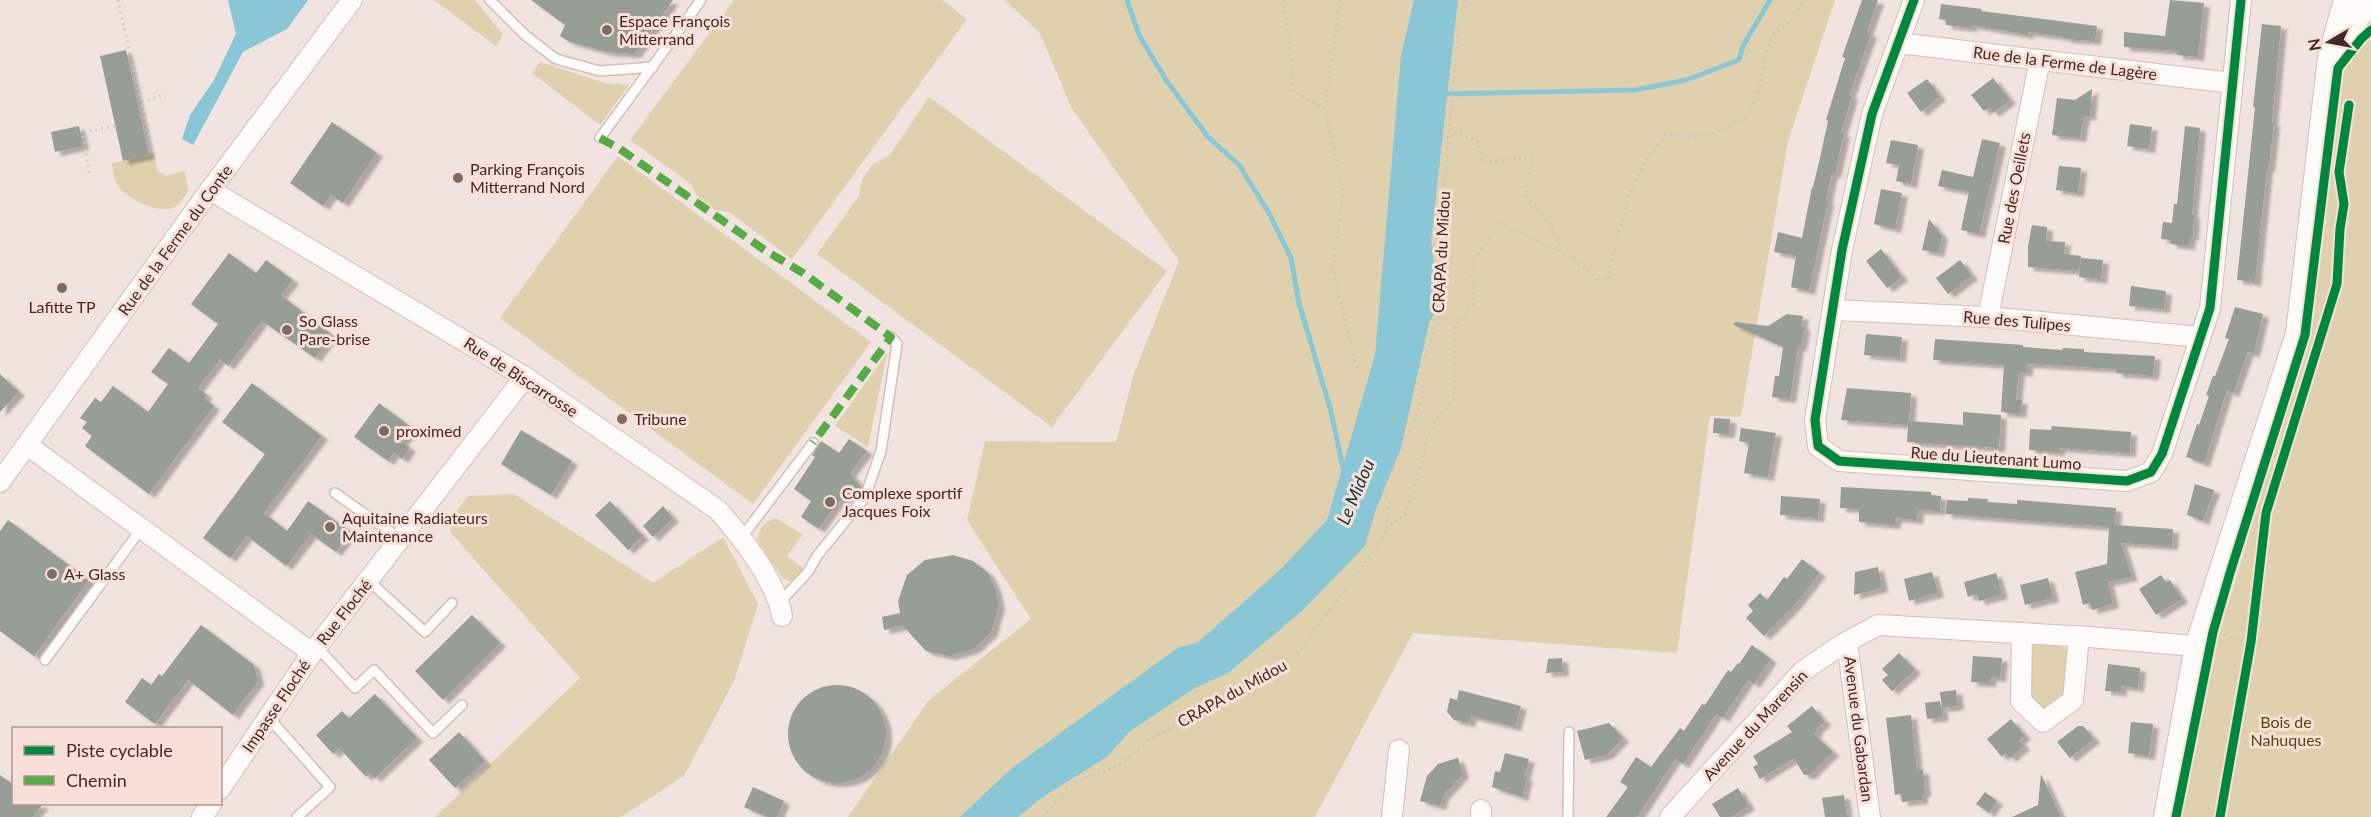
<svg xmlns="http://www.w3.org/2000/svg" width="2371" height="817" viewBox="0 0 2371 817" font-family="Lato,sans-serif">
  <style>
    .green { fill: #dfd1ad }
    .water { fill: #89c7d7 }
    .lines { fill: none; stroke-linecap: round; stroke-linejoin: round }
    .stream { stroke: #89c7d7; stroke-width: 5 }
    .building { fill: #969e95; filter: url(#shadow) }
    .lane-casing { stroke: #d2bfba; stroke-width: 12 }
    .street-casing { stroke: #d2bfba; stroke-width: 22 }
    .secondary-casing { stroke: #d2bfba; stroke-width: 30 }
    .path { stroke: #cac5c2; stroke-width: 3; stroke-dasharray: 1.5 4.5; stroke-linecap: butt }
    .lane { stroke: #fdfbfa; stroke-width: 9 }
    .street { stroke: #fdfbfa; stroke-width: 20 }
    .secondary { stroke: #fdfbfa; stroke-width: 27 }
    .quiet { stroke: #56ab44; stroke-width: 8; stroke-dasharray: 15 8; stroke-linecap: butt }
    .cycleway-casing { stroke: #f8dfd8; stroke-width: 13 }
    .cycleway { stroke: #00873e; stroke-width: 9 }
    .poi-dot { fill: #7f6b65; stroke: #f8dfd8; stroke-width: 2 }
    .labels { text-anchor: middle; stroke-width: 6; stroke-linejoin: round; paint-order: stroke }
    .poi-label { font-size: 16px; fill: #422b24; stroke: #f8dfd8; text-anchor: start }
    .street-label { font-size: 16px; fill: #422b24; stroke: #f8dfd8 }
    .park-label { font-size: 16px; fill: #564a10; stroke: #f8dfd8 }
    .water-label { font-size: 18px; font-style: italic; fill: #0b3843; stroke: #f8dfd8 }
  </style>
  <defs>
    <filter id="shadow"><feDropShadow dx="6" dy="4" stdDeviation="1.5" flood-color="#0004"/></filter>
  </defs>
  <rect width="100%" height="100%" fill="#f1e3df"/>
  <g class="green">
    <polygon points="434,0 475,0 503,35 496,46"/>
    <polygon points="734,0 942,0 967,19 792,259 729,212 715,210 697,196 691,184 630,140"/>
    <polygon points="1004,0 1835,0 1788,141 1741,417 1710,416 1677,653 1413,633 1315,817 848,817 929,700 1031,619 967,520 985,441 1116,442 1133,376 1179,261 1071,107 1040,33"/>
    <polygon points="2371,38 2371,817 2181,817 2219,635 2309,336 2341,70"/>
    <polygon points="540,62 605,83 629,85 600,125 532,73"/>
    <polygon points="929,97 1167,271 1052,427 817,254 859,196 862,180 873,164 889,156"/>
    <path d="M154 154 157 170 166 176 185 171 188 192C184 197 181 203 176 206 160 216 129 200 118 186 114 179 113 171 112 163Z"/>
    <polygon points="618,156 871,342 753,504 500,318"/>
    <polygon points="887,353 868,447 835,426"/>
    <polygon points="514,494 653,583 723,537 758,604 734,681 684,776 621,817 435,817 580,678 450,532 454,514 468,496"/>
    <path d="M775 518 803 534 787 556 802 567V572L792 581 783 579 757 540C758 530 766 521 775 518Z"/>
    <polygon points="2038,642 2062,646 2068,652 2064,694 2054,708 2042,710 2029,696 2032,646"/>
  </g>
  <g class="water">
    <polygon points="228,0 308,0 287,29 243,52 193,145 182,139 190,115 214,80 236,34"/>
    <polygon points="1414,0 1458,0 1431,240 1439,305 1429,323 1401,448 1375,512 1365,546 1302,611 1228,673 1195,688 1129,732 1108,756 1040,799 1018,817 960,817 1012,768 1179,647 1197,643 1280,570 1327,520 1375,355 1401,55"/>
  </g>
  <g class="lines">
    <g class="stream">
      <polyline points="1127,0 1139,35 1166,80 1208,137 1239,165 1269,213 1291,258 1299,303 1330,408 1344,472"/>
      <polyline points="1441,94 1635,90 1686,80 1739,60 1743,46 1770,0"/>
    </g>
  </g>
  <g class="building">
    <polygon points="531,0 673,0 635,54 607,52 570,42 560,36 565,25"/>
    <polygon points="1862,0 1878,0 1867,32 1871,34 1849,95 1852,96 1841,133 1844,133 1835,174 1832,173 1826,201 1828,201 1809,291 1791,287 1796,256 1774,252 1778,232 1802,238 1812,187 1813,187 1820,158 1828,121 1826,120 1845,58 1842,57"/>
    <polygon points="2170,0 2204,3 2198,57 2177,55 2177,51 2124,47 2124,32 2165,36"/>
    <polygon points="1941,4 1982,9 1981,11 2097,26 2095,41 2065,39 2065,37 2028,32 2028,35 2017,33 1971,25 1971,28 1946,25 1946,20 1939,19"/>
    <polygon points="2262,24 2281,26 2272,122 2274,122 2269,168 2267,168 2255,282 2237,280 2255,107 2253,107"/>
    <polygon points="126,50 149,155 123,161 100,56"/>
    <polygon points="1993,78 2010,100 1993,113 1989,107 1984,111 1971,95"/>
    <polygon points="1927,79 1940,97 1921,112 1907,93"/>
    <polygon points="2092,89 2090,116 2084,116 2080,138 2052,135 2057,98 2075,100"/>
    <polygon points="332,122 377,153 343,203 331,195 323,206 290,183"/>
    <polygon points="2130,124 2152,127 2149,149 2127,146"/>
    <polygon points="79,126 83,146 55,152 51,132"/>
    <polygon points="2185,126 2200,128 2192,214 2194,215 2193,236 2190,236 2189,246 2171,244 2171,240 2161,239 2163,222 2172,223 2174,204 2177,204"/>
    <polygon points="1982,139 2000,143 1979,234 1961,230 1969,192 1938,186 1942,170 1973,177"/>
    <polygon points="1891,140 1918,145 1911,184 1896,181 1899,165 1886,163"/>
    <polygon points="2059,166 2081,168 2078,193 2056,190"/>
    <polygon points="1881,189 1902,193 1895,229 1874,224"/>
    <polygon points="1929,219 1942,236 1938,253 1922,250"/>
    <polygon points="2032,225 2047,227 2046,241 2065,242 2064,254 2081,256 2079,271 2028,267 2028,246"/>
    <polygon points="1881,249 1902,277 1887,288 1866,261"/>
    <polygon points="229,253 256,273 266,260 293,280 281,295 332,335 315,358 262,321 228,366 220,359 198,388 207,395 204,398 214,406 149,494 85,446 92,436 82,428 87,422 80,418 95,398 101,402 113,386 148,412 168,384 151,372 169,348 189,363 218,324 191,304"/>
    <polygon points="2081,258 2103,260 2101,280 2079,277"/>
    <polygon points="1960,260 1972,276 1948,294 1936,278"/>
    <polygon points="2131,286 2166,291 2164,309 2129,306"/>
    <polygon points="2235,307 2263,314 2254,353 2248,352 2233,393 2227,390 2204,463 2186,457 2197,424 2199,425 2209,396 2206,395 2213,376 2215,376 2229,339 2225,338"/>
    <polygon points="1787,314 1803,316 1801,326 1804,327 1801,347 1798,347 1790,399 1772,397 1775,376 1779,376 1783,347 1734,325 1735,322 1768,326"/>
    <polygon points="1866,334 1902,337 1900,358 1864,355"/>
    <polygon points="1935,339 2023,345 2023,347 2062,350 2063,348 2084,349 2084,352 2155,356 2153,376 2116,373 2117,369 2027,364 2027,372 2019,372 2016,400 2022,400 2020,414 2001,412 2004,365 1933,360"/>
    <polygon points="0,374 19,392 0,412"/>
    <polygon points="252,383 322,436 264,513 287,531 308,501 351,532 336,552 311,534 286,566 247,536 230,558 203,538 265,454 222,422"/>
    <polygon points="1847,388 1911,393 1909,421 1963,425 1963,412 2001,415 1999,448 1907,442 1908,425 1841,420"/>
    <polygon points="379,403 412,428 402,442 410,448 402,459 394,453 388,461 354,437"/>
    <polygon points="1714,418 1730,419 1729,434 1713,433"/>
    <polygon points="2052,426 2131,432 2130,453 2059,448 2059,452 2029,450 2030,429 2051,430"/>
    <polygon points="1741,428 1776,433 1768,477 1744,473 1749,443 1739,441"/>
    <polygon points="521,430 572,461 551,495 501,464"/>
    <polygon points="849,439 867,451 850,473 861,487 860,490 836,504 819,529 801,517 811,501 794,489 815,457 812,455 821,441 839,453"/>
    <polygon points="2195,484 2214,490 2203,521 2187,515"/>
    <polygon points="1841,487 1931,492 1931,495 1941,496 1940,511 1918,510 1917,520 1895,518 1895,525 1859,522 1859,509 1840,508"/>
    <polygon points="1781,496 1820,499 1818,518 1780,515"/>
    <polygon points="1968,498 1988,499 1987,502 2017,504 2017,500 2116,508 2115,525 2173,529 2172,546 2121,543 2132,577 2108,582 2113,604 2092,610 2090,603 2083,605 2075,572 2107,564 2109,527 1946,514 1947,500 1968,501"/>
    <polygon points="610,501 643,536 628,550 595,515"/>
    <polygon points="663,506 673,518 653,537 643,526"/>
    <polygon points="8,520 89,580 34,656 0,631 0,531"/>
    <polygon points="953,555 973,561 988,573 996,590 999,606 991,633 974,649 950,656 926,651 903,626 884,630 882,617 900,613 898,601 907,575 925,560"/>
    <polygon points="1802,559 1820,573 1795,605 1764,636 1746,618 1753,611 1748,605 1760,593 1767,600 1784,577 1787,579"/>
    <polygon points="1878,567 1882,588 1854,595 1855,572"/>
    <polygon points="1932,572 1938,593 1909,601 1904,579"/>
    <polygon points="1996,573 2002,595 1979,601 1977,594 1968,597 1964,582"/>
    <polygon points="2161,575 2166,582 2170,580 2182,599 2156,615 2139,589"/>
    <polygon points="2048,578 2053,598 2025,605 2020,585"/>
    <polygon points="472,615 500,643 443,700 415,671"/>
    <polygon points="201,625 254,665 258,681 233,715 188,680 155,724 125,702 142,678 151,685 159,674 162,676"/>
    <polygon points="1752,645 1771,659 1754,684 1748,680 1723,718 1716,714 1683,764 1675,759 1637,817 1606,817 1628,787 1620,782 1636,757 1651,767 1680,728 1684,731 1702,704 1705,705 1728,670 1731,672 1738,663 1739,664"/>
    <polygon points="1899,653 1915,670 1892,691 1882,680 1888,675 1882,669"/>
    <polygon points="1973,656 2002,658 2000,678 1991,677 1990,683 1971,682"/>
    <polygon points="1562,658 1563,672 1546,673 1548,659"/>
    <polygon points="2108,664 2140,668 2138,688 2121,686 2121,692 2105,691"/>
    <circle cx="837" cy="734" r="49"/>
    <polygon points="1459,690 1521,706 1515,727 1471,716 1469,723 1454,720 1447,712 1450,698 1457,700"/>
    <polygon points="1956,690 1958,706 1942,708 1940,692"/>
    <polygon points="375,694 417,738 375,778 370,773 366,777 339,748 333,754 316,735 342,711 349,718"/>
    <polygon points="1940,701 1943,717 1927,719 1925,703"/>
    <polygon points="1812,706 1825,722 1816,729 1818,731 1814,734 1833,752 1810,775 1804,775 1794,758 1760,779 1753,767 1758,764 1753,756 1792,732 1787,726"/>
    <polygon points="1911,715 1917,770 1923,770 1925,793 1922,793 1922,800 1902,802 1901,794 1895,795 1886,718"/>
    <polygon points="2011,719 2025,736 2019,740 2024,746 2010,758 2005,753 2002,757 1987,739"/>
    <polygon points="2131,722 2153,724 2149,756 2128,753"/>
    <polygon points="1609,723 1623,738 1607,755 1585,760 1577,731"/>
    <polygon points="2078,726 2083,726 2094,739 2070,758 2057,742"/>
    <polygon points="459,732 485,761 455,788 429,760"/>
    <polygon points="1505,753 1529,759 1524,777 1527,777 1522,797 1492,787 1495,771 1500,772"/>
    <polygon points="1458,758 1463,774 1443,796 1440,806 1420,801 1427,776 1438,764"/>
    <polygon points="2041,774 2061,817 2012,817 2038,805"/>
    <polygon points="0,775 14,785 14,804 43,804 33,817 0,817"/>
    <polygon points="753,787 784,801 777,817 767,817 744,807"/>
    <polygon points="1738,788 1749,806 1731,817 1720,817 1712,804"/>
    <polygon points="1985,792 1997,801 1989,813 1976,804"/>
    <polygon points="1844,795 1847,817 1825,817 1822,798"/>
  </g>
  <g class="lines">
    <defs>
      <g id="lane">
        <polyline points="490,0 525,35 556,59 600,71 653,67"/>
        <polyline points="600,138 701,0"/>
        <polyline points="335,493 400,539"/>
        <polyline points="742,537 813,443"/>
        <polyline points="368,580 425,632 452,603"/>
        <polyline points="780,602 808,572 817,556 865,497 881,451 897,344 891,337"/>
        <polyline points="317,647 355,688 374,670 433,733 462,705"/>
        <polyline points="45,660 141,529"/>
        <polyline points="269,718 330,787 297,817"/>
        <polyline points="1568,817 1569,732"/>
      </g>
      <g id="street">
        <polyline points="1914,0 1872,114 1842,250 1815,420 1818,446 1839,461 2127,481 2151,472 2162,454 2210,308 2241,0"/>
        <polyline points="1899,43 2232,83"/>
        <polyline points="2332,53 2369,6"/>
        <path d="M210 190 525 377 718 510C740 535 777 582 782 616"/>
        <polyline points="1834,310 1988,317 2200,337"/>
        <polyline points="1988,317 2040,60"/>
        <polyline points="27,445 312,653 525,377"/>
        <polyline points="0,482 210,190 352,0"/>
        <polyline points="2022,633 2021,701 2043,722 2073,700 2079,636"/>
        <polyline points="1847,642 1870,817"/>
        <polyline points="220,789 312,653"/>
        <polyline points="202,817 211,804"/>
        <polyline points="1392,817 1399,750"/>
        <polyline points="1481,817 1481,810"/>
        <polyline points="1670,817 1803,671 1841,645 1878,625 2089,637 2195,646"/>
        <polyline points="2164,817 2195,646 2296,333 2328,57 2344,0"/>
      </g>
      <polyline id="secondary" points="2355,0 2371,6"/>
    </defs>
    <use href="#lane" class="lane-casing"/>
    <use href="#street" class="street-casing"/>
    <use href="#secondary" class="secondary-casing"/>
    <g class="path">
      <polyline points="118,0 152,152"/>
      <polyline points="1283,0 1290,44 1293,90 1325,110"/>
      <polyline points="1340,0 1325,110 1343,191 1333,269 1357,367"/>
      <polyline points="142,102 164,95"/>
      <polyline points="2341,104 2349,105"/>
      <polyline points="1449,130 1478,141 1482,162 1533,157 1525,195 1548,219 1561,251"/>
      <polyline points="89,173 83,132 115,126"/>
      <polyline points="1386,529 1405,514 1418,478 1427,439 1435,420 1454,399 1455,325 1475,302 1471,265 1499,224 1570,256 1598,280 1607,280 1629,196 1648,157 1667,134 1693,137 1724,129 1748,117 1762,79 1764,58 1774,34 1795,17 1803,0"/>
      <polyline points="2218,634 2251,642"/>
      <polyline points="1043,817 1072,783 1116,767 1151,738 1216,704 1294,658 1385,536 1389,503 1383,492 1422,401 1422,367 1438,321 1439,251 1452,94 1460,19 1466,0"/>
    </g>
    <use href="#lane" class="lane"/>
    <use href="#street" class="street"/>
    <use href="#secondary" class="secondary"/>
    <polyline class="quiet" points="600,138 620,149 766,251 803,273 891,337 813,443"/>
    <defs>
      <g id="cycleway">
        <polyline points="1914,0 1872,114 1842,250 1815,420 1818,446 1839,461 2127,481 2151,472 2162,454 2210,308 2241,0"/>
        <polyline points="2176,817 2213,632 2230,573 2305,335 2338,68 2361,39 2371,30"/>
        <polyline points="2220,817 2251,642 2266,513 2337,284 2340,229 2344,204 2339,172 2349,105"/>
      </g>
    </defs>
    <use href="#cycleway" class="cycleway-casing"/>
    <use href="#cycleway" class="cycleway"/>
  </g>
  <g class="poi-dot">
    <circle cx="607" cy="30" r="6"/>
    <circle cx="458" cy="178" r="6"/>
    <circle cx="62" cy="288" r="6"/>
    <circle cx="287" cy="330" r="6"/>
    <circle cx="622" cy="419" r="6"/>
    <circle cx="384" cy="431" r="6"/>
    <circle cx="830" cy="502" r="6"/>
    <circle cx="330" cy="527" r="6"/>
    <circle cx="52" cy="574" r="6"/>
  </g>
  <g class="labels">
    <g class="poi-label">
      <text x="619" y="27">Espace François<tspan x="619" dy="18">Mitterrand</tspan></text>
      <text x="470" y="175">Parking François<tspan x="470" dy="18">Mitterrand Nord</tspan></text>
      <text x="62" y="313" text-anchor="middle">Lafitte TP</text>
      <text x="299" y="327">So Glass<tspan x="299" dy="18">Pare-brise</tspan></text>
      <text x="634" y="425">Tribune</text>
      <text x="396" y="437">proximed</text>
      <text x="842" y="499">Complexe sportif<tspan x="842" dy="18">Jacques Foix</tspan></text>
      <text x="342" y="524">Aquitaine Radiateurs<tspan x="342" dy="18">Maintenance</tspan></text>
      <text x="64" y="580">A+ Glass</text>
    </g>
    <g class="street-label">
      <text transform="translate(2065 63) rotate(7)" y="6">Rue de la Ferme de Lagère</text>
      <text transform="translate(2014 188) rotate(-79)" y="6">Rue des Oeillets</text>
      <text transform="translate(175 240) rotate(-54)" y="6">Rue de la Ferme du Conte</text>
      <text transform="translate(1441 252) rotate(-87)" y="6">CRAPA du Midou</text>
      <text transform="translate(2017 321) rotate(5)" y="6">Rue des Tulipes</text>
      <text transform="translate(521 377) rotate(33)" y="6">Rue de Biscarrosse</text>
      <text transform="translate(1996 458) rotate(4)" y="6">Rue du Lieutenant Lumo</text>
      <text transform="translate(344 612) rotate(-52)" y="6">Rue Floché</text>
      <text transform="translate(1232 693) rotate(-29)" y="6">CRAPA du Midou</text>
      <text transform="translate(276 706) rotate(-56)" y="6">Impasse Floché</text>
      <text transform="translate(1755 725) rotate(-47)" y="6">Avenue du Marensin</text>
      <text transform="translate(1859 729) rotate(83)" y="6">Avenue du Gabardan</text>
    </g>
    <g class="park-label">
      <text x="2286" y="728">Bois de<tspan x="2286" dy="18">Nahuques</tspan></text>
    </g>
    <g class="water-label">
      <text transform="translate(1356 492) rotate(-67)" y="6">Le Midou</text>
    </g>
  </g>
  <rect x="12" y="727" width="210" height="78" fill="#f8dfd8" stroke="#af9790" stroke-width="1.5"/>
  <rect x="24" y="746" width="30" height="9" fill="#00873e" stroke="#af9790" stroke-width="1.5"/>
  <text x="66" y="757" font-size="18" fill="#422b24">Piste cyclable</text>
  <rect x="24" y="776" width="30" height="9" fill="#56ab44" stroke="#af9790" stroke-width="1.5"/>
  <text x="66" y="787" font-size="18" fill="#422b24">Chemin</text>
  <g transform="translate(2329 42) rotate(260)" stroke="#f8dfd8" stroke-width="4.5" paint-order="stroke">
  <path d="M0-4.5L10 22L0 15L-10 22Z" fill="#422b24"/>
  <text y="-9" font-size="16" font-weight="bold" text-anchor="middle" fill="#422b24">N</text>
  </g>
</svg>
